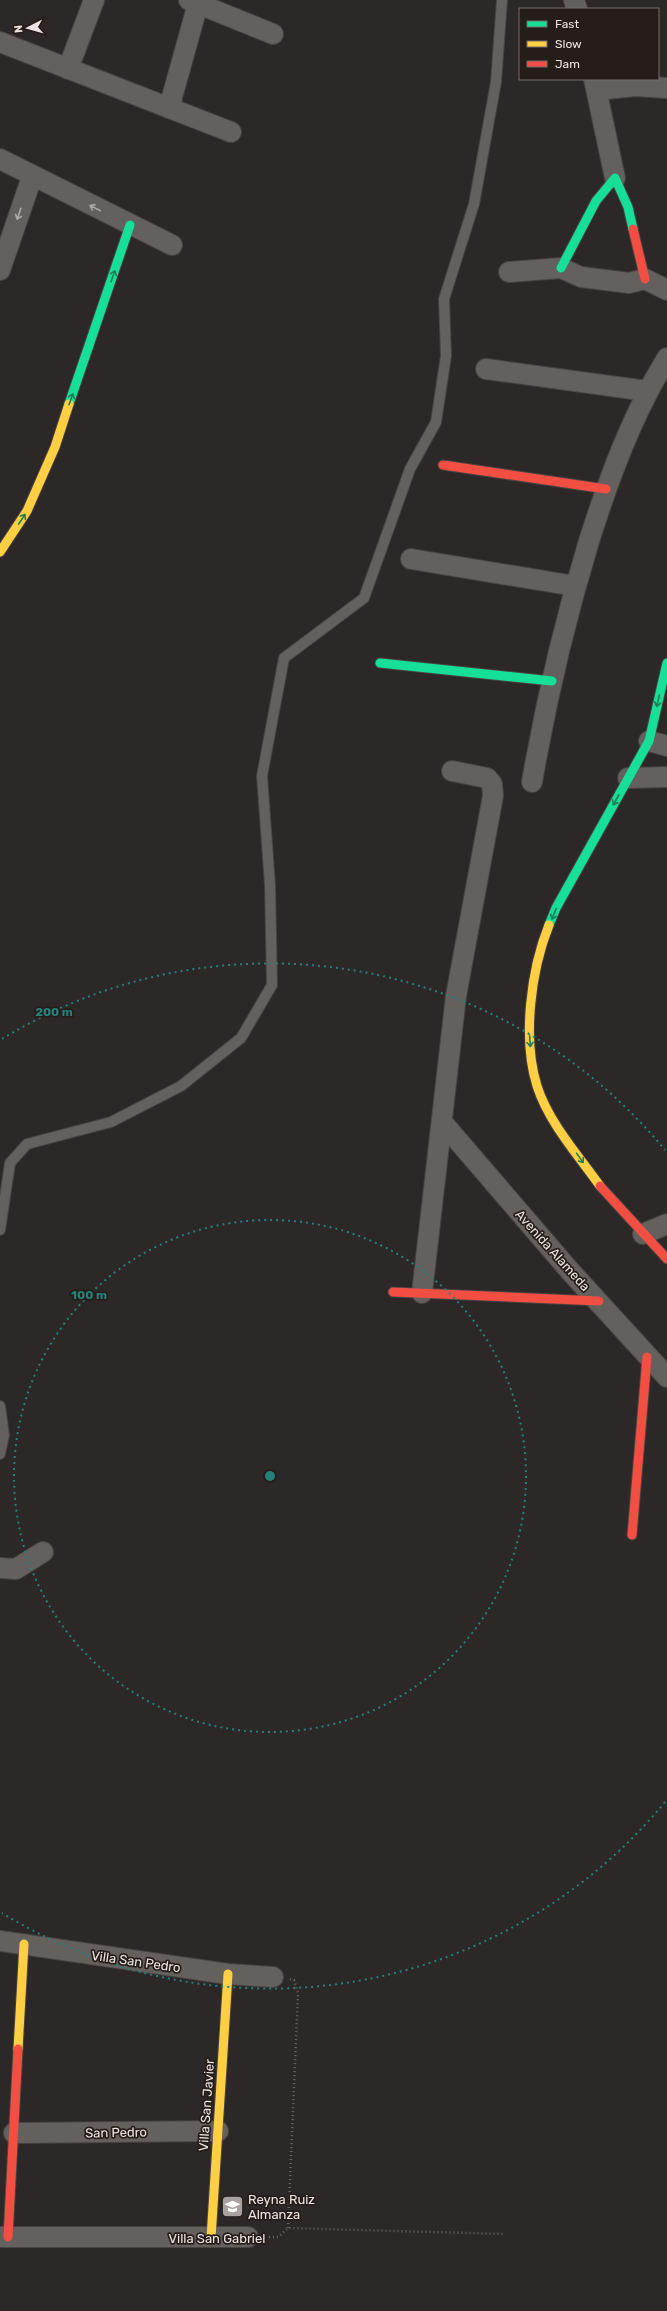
<svg xmlns="http://www.w3.org/2000/svg" width="667" height="2311" viewBox="0 0 667 2311" font-family="Rubik,sans-serif">
  <style>
    .lines { fill: none; stroke-linecap: round; stroke-linejoin: round }
    .lane-casing { stroke: #484342; stroke-width: 12 }
    .street-casing { stroke: #484342; stroke-width: 22 }
    .fast-casing { stroke: #484342; stroke-width: 11 }
    .slow-casing { stroke: #484342; stroke-width: 11 }
    .jam-casing { stroke: #484342; stroke-width: 11 }
    .path { stroke: #696766; stroke-width: 2.5; stroke-dasharray: 1 3; stroke-linecap: butt }
    .lane { stroke: #63605e; stroke-width: 10 }
    .street { stroke: #63605e; stroke-width: 20 }
    .fast { stroke: #16e098; stroke-width: 9 }
    .slow { stroke: #ffcf43; stroke-width: 9 }
    .jam { stroke: #f24e42; stroke-width: 9 }
    .oneway { stroke: #ada9a7 }
    .oneway2 { stroke: #1e7e59 }
    .ring { fill: none; stroke: #25817a; stroke-width: 2; stroke-dasharray: 2 4 }
    .labels { text-anchor: middle; stroke-width: 3.5; stroke-linejoin: round; paint-order: stroke }
    .street-label { font-size: 13px; fill: #eae5e3; stroke: #251d1a }
    .poi-label { font-size: 13px; fill: #eae5e3; stroke: #251d1a; text-anchor: start }
    .centre { fill: #25817a; stroke: #251d1a; stroke-width: 2 }
    .ring-label { font-size: 12px; text-anchor: middle; font-weight: bold; fill: #25817a; stroke: #251d1a; stroke-width: 3.5; stroke-linejoin: round; paint-order: stroke }
  </style>
  <rect width="100%" height="100%" fill="#2c2827"/>
  <g class="lines">
    <defs>
      <g id="lane">
        <polyline points="0,1230 10,1163 27,1144 111,1122 181,1086 241,1038 272,985 270,885 262,776 284,658 364,598 410,469 436,422 446,356 444,299 474,204 496,82 502,0"/>
        <polyline points="0,1406 4,1435 0,1454"/>
      </g>
      <g id="street">
        <polyline points="189,0 273,34"/>
        <polyline points="574,0 577,9"/>
        <polyline points="0,42 231,132"/>
        <polyline points="68,69 94,0"/>
        <polyline points="594,79 615,178"/>
        <polyline points="597,90 635,86 667,88"/>
        <polyline points="169,108 199,0"/>
        <polyline points="0,159 172,245"/>
        <polyline points="0,270 32,177"/>
        <polyline points="509,272 561,268 581,277 629,283 645,279 667,290"/>
        <polyline points="486,369 647,391"/>
        <polyline points="411,559 575,586"/>
        <polyline points="649,741 667,746"/>
        <polyline points="628,778 667,777"/>
        <path d="M532 782C546 701 565 620 589 541 609 478 632 415 667 358"/>
        <polyline points="442,1122 570,1271 667,1377"/>
        <polyline points="643,1234 667,1224"/>
        <polyline points="422,1293 456,996 493,796 492,784 487,778 452,771"/>
        <polyline points="0,1568 16,1569 43,1552"/>
        <polyline points="0,1941 228,1974 273,1977"/>
        <polyline points="14,2133 218,2131"/>
        <polyline points="0,2237 248,2237"/>
      </g>
      <g id="fast">
        <polyline points="561,268 596,201 615,178 628,207 633,229"/>
        <polyline points="69,404 130,225"/>
        <polyline points="380,663 552,681"/>
        <polyline points="549,925 556,908 649,741 667,663"/>
      </g>
      <g id="slow">
        <polyline points="0,552 27,511 55,447 69,404"/>
        <path d="M549 925C531 970 522 1038 537 1086 549 1123 578 1155 600 1186"/>
        <polyline points="18,2049 24,1944"/>
        <polyline points="211,2238 228,1974"/>
      </g>
      <g id="jam">
        <polyline points="633,229 645,279"/>
        <polyline points="443,465 606,489"/>
        <polyline points="600,1186 667,1259"/>
        <polyline points="393,1292 599,1301"/>
        <polyline points="632,1535 647,1357"/>
        <polyline points="8,2237 18,2049"/>
      </g>
    </defs>
    <use href="#lane" class="lane-casing"/>
    <use href="#street" class="street-casing"/>
    <use href="#fast" class="fast-casing"/>
    <use href="#slow" class="slow-casing"/>
    <use href="#jam" class="jam-casing"/>
    <g class="path">
      <polyline points="288,2228 298,1993 294,1980 289,1979"/>
      <polyline points="265,2237 278,2237 288,2228 503,2234"/>
    </g>
    <use href="#lane" class="lane"/>
    <use href="#street" class="street"/>
    <use href="#fast" class="fast"/>
    <use href="#slow" class="slow"/>
    <use href="#jam" class="jam"/>
  </g>
  <defs><path id="oneway-shaft" d="M-6 0H5M1.5-3L5.5 0L1.5 3" fill="none" stroke-width="1.6" stroke-linecap="round" stroke-linejoin="round"/></defs>
  <g class="oneway">
    <use href="#oneway-shaft" transform="translate(95 208) rotate(-154)"/>
    <use href="#oneway-shaft" transform="translate(19 214) rotate(109)"/>
  </g>
  <g class="oneway2">
    <use href="#oneway-shaft" transform="translate(113 276) rotate(-71)"/>
    <use href="#oneway-shaft" transform="translate(71 399) rotate(-71)"/>
    <use href="#oneway-shaft" transform="translate(22 519) rotate(-56)"/>
    <use href="#oneway-shaft" transform="translate(658 701) rotate(103)"/>
    <use href="#oneway-shaft" transform="translate(616 800) rotate(119)"/>
    <use href="#oneway-shaft" transform="translate(554 914) rotate(112)"/>
    <use href="#oneway-shaft" transform="translate(530 1041) rotate(86)"/>
    <use href="#oneway-shaft" transform="translate(580 1158) rotate(55)"/>
  </g>
  <g class="ring">
    <circle cx="270" cy="1476" r="256"/>
    <path d="M665 1802A512 512 0 0 1 2 1913M2 1039A512 512 0 0 1 665 1150"/>
  </g>
  <defs>
    <symbol id="school-square" viewBox="-11 -11 22 22"><rect x="-9" y="-9" width="18" height="18" rx="4" fill="#a8a3a1" stroke="#251d1a"/><path d="M0-5L7-2L0 1L-7-2ZM-4 1L0 2.5L4 1V4Q0 6-4 4Z" fill="#fff"/></symbol>
  </defs>
  <g fill-rule="evenodd">
    <use href="#school-square" x="220" y="2194" width="25" height="25"/>
  </g>
  <g class="labels">
    <g class="street-label">
      <text transform="translate(553 1250) rotate(48)" y="5">Avenida Alameda</text>
      <text transform="translate(136 1961) rotate(8)" y="5">Villa San Pedro</text>
      <text transform="translate(206 2105) rotate(-86)" y="5">Villa San Javier</text>
      <text transform="translate(116 2132) rotate(-1)" y="5">San Pedro</text>
      <text x="217" y="2243">Villa San Gabriel</text>
    </g>
    <g class="poi-label">
      <text x="248" y="2204">Reyna Ruiz<tspan x="248" dy="15">Almanza</tspan></text>
    </g>
  </g>
  <circle cx="270" cy="1476" r="6" class="centre"/>
  <g class="ring-label">
    <text x="54" y="1016">200 m</text>
    <text x="89" y="1299">100 m</text>
  </g>
  <rect x="519" y="8" width="140" height="72" fill="#251d1a" stroke="#746d6a"/>
  <rect x="527" y="21" width="20" height="6" fill="#16e098" stroke="#746d6a"/>
  <text x="555" y="28" font-size="12" fill="#eae5e3">Fast</text>
  <rect x="527" y="41" width="20" height="6" fill="#ffcf43" stroke="#746d6a"/>
  <text x="555" y="48" font-size="12" fill="#eae5e3">Slow</text>
  <rect x="527" y="61" width="20" height="6" fill="#f24e42" stroke="#746d6a"/>
  <text x="555" y="68" font-size="12" fill="#eae5e3">Jam</text>
  <g transform="translate(28 28) rotate(264)" stroke="#251d1a" stroke-width="3" paint-order="stroke">
  <path d="M0-3L7 15L0 10L-7 15Z" fill="#eae5e3"/>
  <text y="-6" font-size="11" font-weight="bold" text-anchor="middle" fill="#eae5e3">N</text>
  </g>
</svg>
